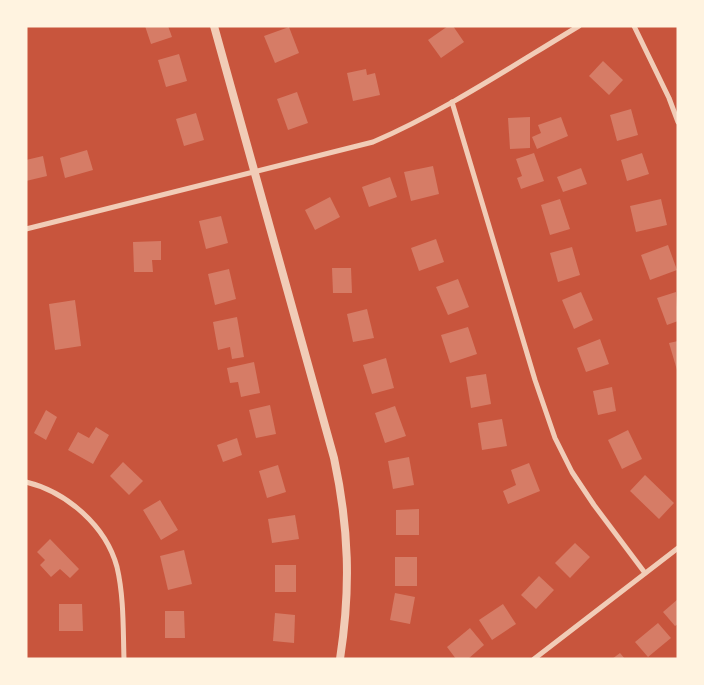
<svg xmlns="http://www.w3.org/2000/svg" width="704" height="685" viewBox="0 0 704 685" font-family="'Titillium Web',sans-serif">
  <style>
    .building { fill: #d67c66 }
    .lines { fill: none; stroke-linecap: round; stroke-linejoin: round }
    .minor { stroke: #f1ccb7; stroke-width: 5 }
    .tertiary { stroke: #f1ccb7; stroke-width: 8 }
  </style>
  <rect width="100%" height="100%" fill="#c8553d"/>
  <g class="building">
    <polygon points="145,26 168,26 172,37 151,44"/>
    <polygon points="448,26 453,26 464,42 441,58 428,40"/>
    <polygon points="289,27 299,53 275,63 264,36"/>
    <polygon points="179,54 187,81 166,87 158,60"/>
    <polygon points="603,61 623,80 609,95 589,76"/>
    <polygon points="366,69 367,75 375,73 380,95 353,101 347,73"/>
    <polygon points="297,92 308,123 288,130 277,99"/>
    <polygon points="631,109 638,135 617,141 610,115"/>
    <polygon points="196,113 204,140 184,146 176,119"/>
    <polygon points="530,117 530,148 510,149 508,118"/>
    <polygon points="561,117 568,136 537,149 532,137 541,133 538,125"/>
    <polygon points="87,150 93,170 65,178 60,158"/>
    <polygon points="534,153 544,181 521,189 517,178 522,176 516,159"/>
    <polygon points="642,153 649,174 627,181 621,160"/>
    <polygon points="43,156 47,176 26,181 26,160"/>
    <polygon points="433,166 439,194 411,201 404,172"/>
    <polygon points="581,168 587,184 563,192 557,177"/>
    <polygon points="390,177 397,197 369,207 362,187"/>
    <polygon points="330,197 340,217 315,230 305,210"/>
    <polygon points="560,199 570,229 550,235 541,205"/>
    <polygon points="661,199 667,225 636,232 630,206"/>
    <polygon points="221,216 228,243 206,249 199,221"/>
    <polygon points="436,239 444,262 419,271 411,248"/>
    <polygon points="161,241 161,260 152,260 153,272 134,272 133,242"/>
    <polygon points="668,245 677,270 650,280 641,255"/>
    <polygon points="572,247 580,275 558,282 550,253"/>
    <polygon points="332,268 351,268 352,293 333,293"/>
    <polygon points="229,269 236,299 215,305 208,274"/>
    <polygon points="458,279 469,307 448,315 436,287"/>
    <polygon points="581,292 593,320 574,329 562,300"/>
    <polygon points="676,292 678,321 667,325 657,298"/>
    <polygon points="75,300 81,346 55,350 49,304"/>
    <polygon points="367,309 374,338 353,342 347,314"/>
    <polygon points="237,317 244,357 232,359 230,347 218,350 213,322"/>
    <polygon points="468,327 477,354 450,363 441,335"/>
    <polygon points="600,339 609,364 586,372 577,348"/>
    <polygon points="678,341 678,370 677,370 669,343"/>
    <polygon points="386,358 394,388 372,394 363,365"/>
    <polygon points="254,362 260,393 241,397 238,382 230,383 227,368"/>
    <polygon points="486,374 491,404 471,408 466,377"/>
    <polygon points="612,387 616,411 598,415 593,391"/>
    <polygon points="270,405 276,434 256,438 249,410"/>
    <polygon points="395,406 406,436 385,443 375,413"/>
    <polygon points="46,410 57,417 46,440 34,433"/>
    <polygon points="502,419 507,446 482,450 478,423"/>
    <polygon points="96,427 109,435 93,464 68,450 78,432 89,438"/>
    <polygon points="628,430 642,459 622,469 608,440"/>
    <polygon points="237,438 242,455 223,462 217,445"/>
    <polygon points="409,457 414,485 393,489 388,461"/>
    <polygon points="123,462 143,481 129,495 110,476"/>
    <polygon points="529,463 540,491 508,504 503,491 516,485 511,470"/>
    <polygon points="278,465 286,492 267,498 259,471"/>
    <polygon points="645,475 674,503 659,519 630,491"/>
    <polygon points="160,500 178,530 161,540 143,510"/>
    <polygon points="419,509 419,535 396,535 396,510"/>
    <polygon points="295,515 299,539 272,543 268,519"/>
    <polygon points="50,539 79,569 70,578 60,569 51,577 40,565 45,560 37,552"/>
    <polygon points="575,543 590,557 570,578 555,563"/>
    <polygon points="184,550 192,584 168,590 160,556"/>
    <rect x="395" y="557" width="22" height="29"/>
    <rect x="275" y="565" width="21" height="27"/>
    <polygon points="539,576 554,590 536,609 521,595"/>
    <polygon points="395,593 415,597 410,624 390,620"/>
    <polygon points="678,599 678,624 675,626 663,612"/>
    <polygon points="59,604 82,604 83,631 59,631"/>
    <polygon points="503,604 516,624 492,640 479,620"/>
    <polygon points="165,611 184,611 185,638 165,638"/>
    <polygon points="275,613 295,615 294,643 273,641"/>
    <polygon points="658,623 671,638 648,657 635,642"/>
    <polygon points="470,628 484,645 468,659 456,659 447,647"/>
    <polygon points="620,653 625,659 612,659"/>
  </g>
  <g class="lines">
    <g class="minor">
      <polyline points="634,26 669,98 678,122"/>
      <polyline points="452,102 535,380 555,438 572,472 594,505 645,573"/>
      <path d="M26 229 373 142C445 111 512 66 579 26"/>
      <path d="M26 482C67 492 106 526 117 567 124 597 123 629 124 659"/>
      <polyline points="534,659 678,548"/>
    </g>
    <path class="tertiary" d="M214 26 334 458C349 528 351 588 340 659"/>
  </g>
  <rect width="704" height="685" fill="none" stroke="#fff3e0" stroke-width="55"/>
</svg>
